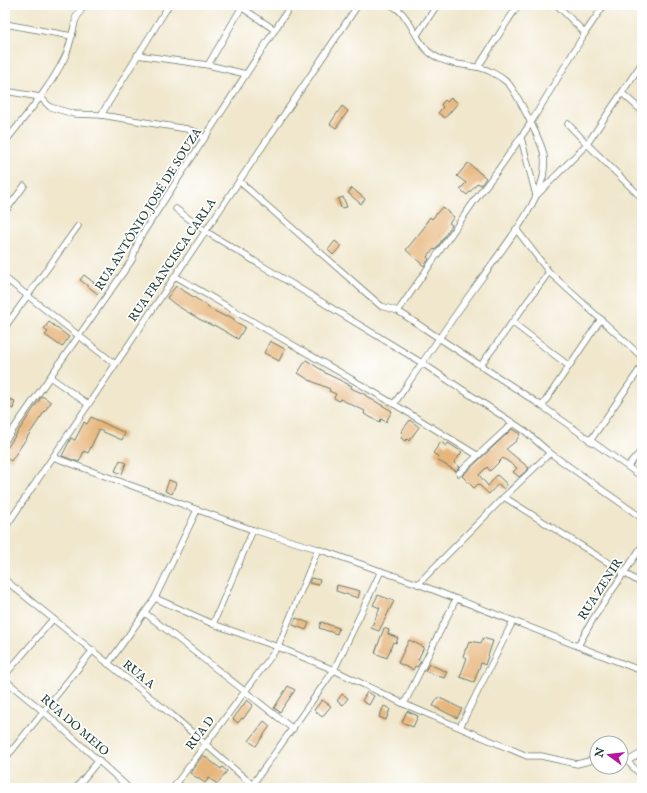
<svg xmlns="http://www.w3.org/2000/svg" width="647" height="793" viewBox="0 0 647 793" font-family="'IM FELL English',serif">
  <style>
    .building { fill: #e7b67d }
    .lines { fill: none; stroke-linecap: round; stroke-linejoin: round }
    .minor-casing { stroke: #687869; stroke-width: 7 }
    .tertiary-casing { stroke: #687869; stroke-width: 8 }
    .minor { stroke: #fff; stroke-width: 5.5 }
    .tertiary { stroke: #fff; stroke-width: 7 }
    .labels { text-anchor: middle; stroke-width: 3.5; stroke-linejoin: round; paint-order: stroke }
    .street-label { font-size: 12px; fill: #1f3d34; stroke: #fff }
  </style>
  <rect width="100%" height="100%" fill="#fff"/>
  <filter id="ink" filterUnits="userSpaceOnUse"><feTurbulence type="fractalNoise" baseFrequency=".025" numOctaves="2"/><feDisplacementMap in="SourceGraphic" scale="8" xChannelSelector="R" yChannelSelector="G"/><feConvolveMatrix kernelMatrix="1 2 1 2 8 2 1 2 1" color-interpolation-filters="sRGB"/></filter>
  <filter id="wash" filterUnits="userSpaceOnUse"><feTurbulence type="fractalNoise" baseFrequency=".012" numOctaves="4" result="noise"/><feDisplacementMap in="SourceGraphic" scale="16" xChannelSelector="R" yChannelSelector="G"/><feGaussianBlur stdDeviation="0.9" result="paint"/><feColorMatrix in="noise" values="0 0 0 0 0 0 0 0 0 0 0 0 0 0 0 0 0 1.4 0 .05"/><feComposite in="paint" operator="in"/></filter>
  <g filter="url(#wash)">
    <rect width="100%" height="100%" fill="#f0e7cc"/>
    <g id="blocks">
      <g class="building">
        <polygon points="451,98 458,103 445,118 438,113 443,107 441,105 445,100 447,102"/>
        <polygon points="342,106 348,111 336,128 330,124"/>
        <polygon points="468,163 486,178 481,185 478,183 467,195 460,189 466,183 457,176"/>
        <polygon points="352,188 365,199 361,204 348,193"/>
        <polygon points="343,197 347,207 341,208 338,199"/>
        <polygon points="442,207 454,217 449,223 452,225 436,249 435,250 434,249 427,257 429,259 424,266 406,250 426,225 425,224 430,217 432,219"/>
        <polygon points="335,241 341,246 333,255 328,250"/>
        <polygon points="84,275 102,289 98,294 80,280"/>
        <polygon points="176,286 208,306 207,307 226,317 227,315 234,319 234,321 245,327 238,339 214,325 213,326 199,319 176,305 167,298"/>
        <polygon points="49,322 69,337 62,347 45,335 48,332 44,329"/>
        <polygon points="270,341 285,349 279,361 264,353"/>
        <polygon points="306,360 325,372 325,373 352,386 351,388 366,395 366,396 392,411 386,422 381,419 380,422 364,414 365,411 340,399 339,401 334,398 336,394 329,391 330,389 309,380 298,373"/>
        <polygon points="42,396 51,402 11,461 5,457 5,451"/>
        <polygon points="5,398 15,401 13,409 5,406"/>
        <polygon points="91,417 125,433 122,440 99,430 88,453 84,451 79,462 62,456 71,438 75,440 84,422 87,424"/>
        <polygon points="410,420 419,427 409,441 407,439 405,441 401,438 403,434 401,432"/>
        <polygon points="512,429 520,434 516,441 506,449 529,468 519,477 513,472 517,468 503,458 490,471 487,467 479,475 488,486 497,475 507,484 504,489 498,484 489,494 478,484 474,488 462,476"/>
        <polygon points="441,442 446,446 448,443 462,452 454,463 460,467 456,471 437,460 439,457 433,453"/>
        <polygon points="120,460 126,463 122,474 115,471"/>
        <polygon points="169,480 176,483 172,494 165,491"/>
        <polygon points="311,578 320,580 318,585 309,583"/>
        <polygon points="337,585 360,591 358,598 336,591"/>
        <polygon points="378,595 394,601 379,631 371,628 380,608 373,605"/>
        <polygon points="296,618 309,623 306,630 293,625"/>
        <polygon points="321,622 339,628 337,634 319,628"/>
        <polygon points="384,628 389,630 388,634 398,638 396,643 393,642 387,658 375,653"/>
        <polygon points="483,638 493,641 485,665 481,663 474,682 460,677 467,658 463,656 466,648 467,648 469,641 481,643"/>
        <polygon points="409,640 424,647 418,660 421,661 417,667 415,666 413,670 398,663"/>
        <polygon points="429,664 447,672 444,678 425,671"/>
        <polygon points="288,686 295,690 280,712 274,708"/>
        <polygon points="367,692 374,696 369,705 362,701"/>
        <polygon points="342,694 348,698 343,705 337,701"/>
        <polygon points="438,697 462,709 457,718 433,706"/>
        <polygon points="247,700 253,705 243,719 242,718 238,723 233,719"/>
        <polygon points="322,700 331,706 322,717 314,710"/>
        <polygon points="384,706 390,709 386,720 379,717"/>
        <polygon points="407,711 418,716 413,727 402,722"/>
        <polygon points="264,721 270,726 256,746 249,741"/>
        <polygon points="203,755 221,769 222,767 227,771 217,784 209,778 205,783 190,773"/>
      </g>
    </g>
  </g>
  <g filter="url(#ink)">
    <use href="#blocks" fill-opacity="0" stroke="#687869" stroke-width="1"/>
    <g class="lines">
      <defs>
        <g id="minor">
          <path d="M391 5C412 15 415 44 433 55 446 64 460 64 476 67 486 68 500 76 508 83 516 92 543 144 544 156 545 162 544 171 543 177 536 208 503 248 484 275 453 317 424 360 394 404"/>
          <polyline points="557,5 585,33"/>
          <polyline points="241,7 275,30"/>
          <polyline points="5,24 72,36"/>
          <polyline points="417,35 437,5"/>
          <polyline points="137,55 208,65 246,74"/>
          <polyline points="208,65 243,5"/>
          <polyline points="478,67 518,5"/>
          <polyline points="5,91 40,97 50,107 74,114 101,115 187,129 198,133 204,139"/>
          <polyline points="622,93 642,111"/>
          <polyline points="101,115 169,5"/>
          <polyline points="568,124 587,144 642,198"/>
          <polyline points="521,138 536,195"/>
          <path d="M5 142C26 115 50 88 65 57 70 47 73 30 76 18"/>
          <polyline points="239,181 381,306 398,311 542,406 642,477"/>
          <polyline points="538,194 587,144 642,63"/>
          <polyline points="176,209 205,231 422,363 513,423 525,431 550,453 642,518"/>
          <polyline points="5,212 24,186"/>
          <polyline points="516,229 549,272 642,357"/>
          <polyline points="175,276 394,404 477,455"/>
          <polyline points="5,278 115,364"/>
          <polyline points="398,311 475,200 498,170 530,124 585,33 604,5"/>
          <polyline points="512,322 569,366"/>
          <polyline points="5,327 78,226"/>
          <polyline points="481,365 549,272"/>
          <polyline points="50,377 88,404"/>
          <polyline points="542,406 601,319"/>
          <polyline points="5,441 132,260 139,239 291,5"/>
          <polyline points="590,441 642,366"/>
          <polyline points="53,457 253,530 318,549 418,584 642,671"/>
          <polyline points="628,466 642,450"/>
          <polyline points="459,473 513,423"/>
          <polyline points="504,497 642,584"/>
          <polyline points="5,528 358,5"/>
          <polyline points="5,580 172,715 256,788"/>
          <polyline points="418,584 504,497 550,453"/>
          <polyline points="155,598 213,624 278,647 334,670 404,704 527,756 541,756 577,764 597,759"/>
          <polyline points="145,613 293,729"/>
          <polyline points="213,624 253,530"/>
          <polyline points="578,646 593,619 642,546"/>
          <polyline points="108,664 155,598 197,510"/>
          <polyline points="5,675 53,619"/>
          <polyline points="5,680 44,712 129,788"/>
          <polyline points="404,704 456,599"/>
          <polyline points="460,727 513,621"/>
          <polyline points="5,746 11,751"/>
          <polyline points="621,757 627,761 642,776"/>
          <polyline points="5,759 93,650"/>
          <polyline points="627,761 642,753"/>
          <polyline points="176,783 184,788"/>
          <polyline points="76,788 99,760"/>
          <polyline points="173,788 278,647 318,549"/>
          <polyline points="250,788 334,670 381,571"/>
        </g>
        <polyline id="tertiary" points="76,18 83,5"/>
      </defs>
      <use href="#minor" class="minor-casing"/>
      <use href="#tertiary" class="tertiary-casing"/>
      <use href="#minor" class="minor"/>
      <use href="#tertiary" class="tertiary"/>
    </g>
  </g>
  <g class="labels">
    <g class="street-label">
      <text transform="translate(148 209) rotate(-58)" y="4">RUA ANTÔNIO JOSÉ DE SOUZA</text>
      <text transform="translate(172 260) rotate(-56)" y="4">RUA FRANCISCA CARLA</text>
      <text transform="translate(600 589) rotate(-57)" y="4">RUA ZENIR</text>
      <text transform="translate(139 674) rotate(39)" y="4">RUA A</text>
      <text transform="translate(75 725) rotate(41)" y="4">RUA DO MEIO</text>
      <text transform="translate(200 733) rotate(-53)" y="4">RUA D</text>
    </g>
  </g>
  <rect width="647" height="793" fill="none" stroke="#fff" stroke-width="20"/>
  <g transform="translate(609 755) rotate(285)"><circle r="19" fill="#ffffff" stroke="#a5b1ae"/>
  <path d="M0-3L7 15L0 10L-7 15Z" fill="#b5179e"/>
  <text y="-6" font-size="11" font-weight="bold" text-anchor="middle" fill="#1f3d34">N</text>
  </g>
</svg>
